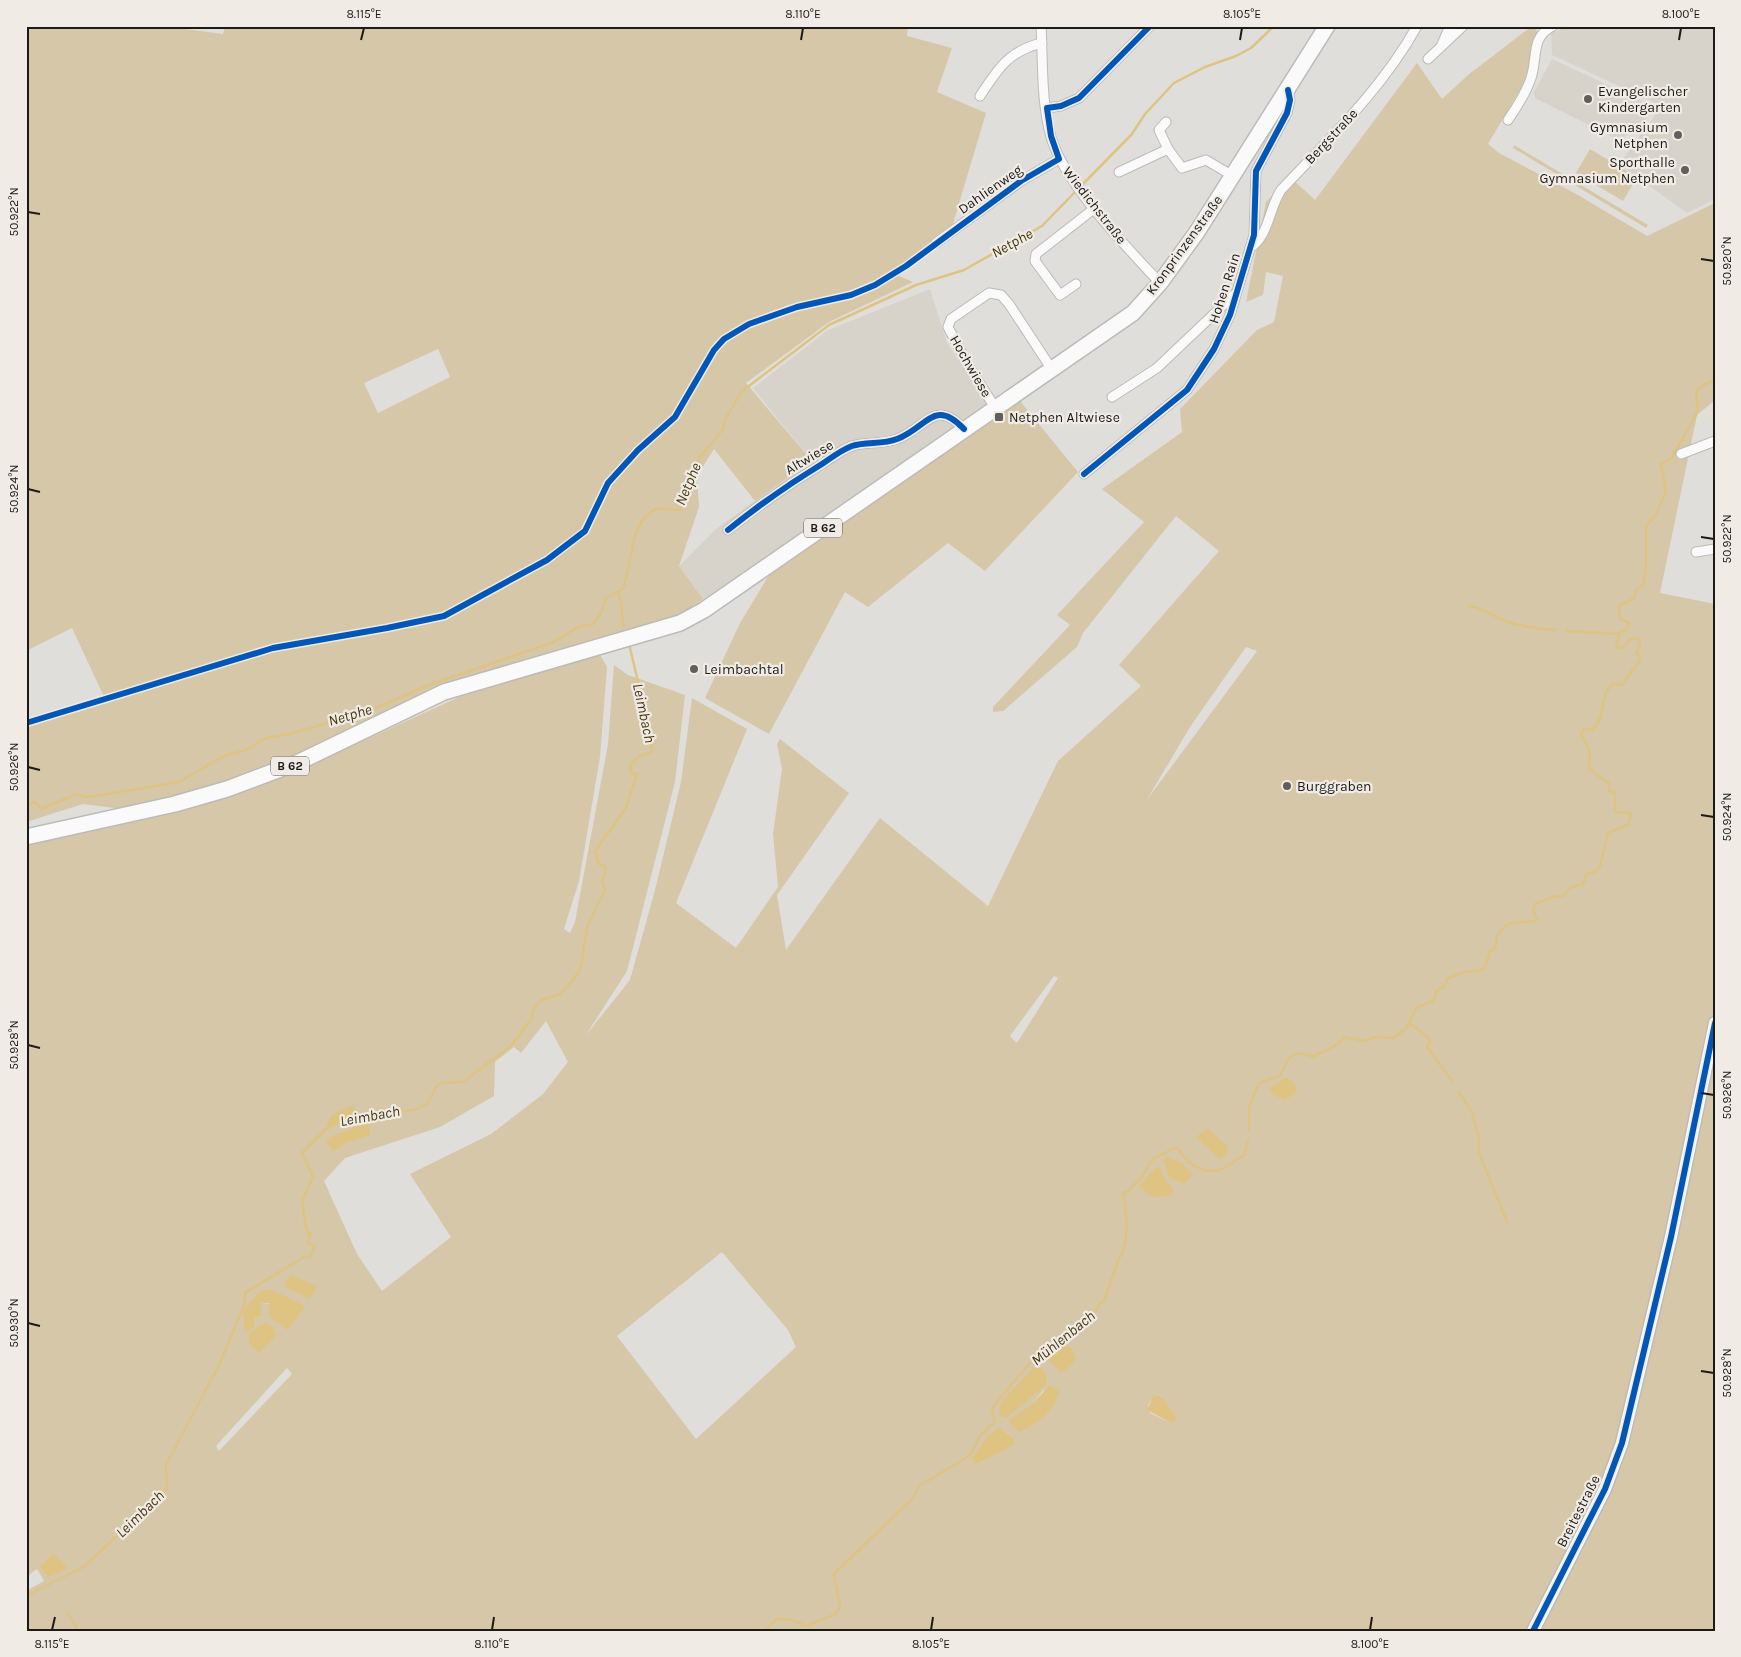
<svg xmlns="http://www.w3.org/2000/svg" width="1741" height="1657" viewBox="0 0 1741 1657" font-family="Karla,sans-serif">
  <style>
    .built { fill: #d8d3ca }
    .green { fill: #d6c7a8; fill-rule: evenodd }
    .water { fill: #dfc382 }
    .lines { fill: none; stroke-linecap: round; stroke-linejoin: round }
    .stream { stroke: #dfc382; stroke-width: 2.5 }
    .street-casing { stroke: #bcbbb8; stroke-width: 11 }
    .secondary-casing { stroke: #bcbbb8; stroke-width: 15 }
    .primary-casing { stroke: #bcbbb8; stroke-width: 18 }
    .street { stroke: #fafafa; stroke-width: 9 }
    .secondary { stroke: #fafafa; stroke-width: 12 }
    .primary { stroke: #fafafa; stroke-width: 15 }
    .cycleway-casing { stroke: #f0ece5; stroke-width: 9 }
    .cycleway { stroke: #0057b8; stroke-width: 6 }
    .ticks { fill: none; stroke: #1c1b18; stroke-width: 2 }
    .poi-dot { fill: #615f5c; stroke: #f0ece5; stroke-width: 2 }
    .labels { text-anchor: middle; stroke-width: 4.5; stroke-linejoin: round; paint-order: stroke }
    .shield { fill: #f0ece5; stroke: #5c5a56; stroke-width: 1 }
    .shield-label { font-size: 12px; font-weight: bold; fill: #1c1b18 }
    .poi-label { font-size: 14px; fill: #1c1b18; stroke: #f0ece5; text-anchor: start }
    .street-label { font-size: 14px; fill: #1c1b18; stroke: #f0ece5 }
    .water-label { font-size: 15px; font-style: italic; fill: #483810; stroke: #f0ece5 }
    .neatline { fill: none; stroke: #1c1b18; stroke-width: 2 }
    .ticks-label { font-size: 12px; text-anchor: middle; fill: #1c1b18 }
  </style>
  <rect width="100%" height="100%" fill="#e0dedb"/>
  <g class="built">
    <polygon points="1571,26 1715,28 1715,199 1687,213 1619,164 1662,106 1552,55 1551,33"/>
    <polygon points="1552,59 1642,101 1637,111 1647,119 1624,137 1617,139 1535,98 1534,92"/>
    <polygon points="930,289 947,343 987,403 861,497 703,599 679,566 716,529 811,460 753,388 828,330"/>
  </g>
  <g class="green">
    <path d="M26 26H163L223 34 225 26H908L907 36 952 48 937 92 986 113 952 227 899 276 913 282 829 322 746 383 811 460 755 501 714 449 697 476 699 507 679 566 703 599 681 614 625 634 520 664 308 752 184 795 122 809 83 804 26 822V725L106 701 72 628 26 651ZM438 349 450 377 378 413 364 383Z"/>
    <path d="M1532 26H1535L1538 34 1531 50 1530 73 1488 144 1499 153 1578 195 1647 236 1715 203V400L1697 415 1660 593 1715 604V1631H26V1591L44 1581 37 1569 26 1577V840L200 803 356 744 492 682 599 653 607 667 600 757 579 881 564 929 570 933 575 922 608 744 614 665 628 675 685 695 675 782 627 971 586 1035 630 980 655 890 681 782 692 698 747 729 676 903 736 948 778 887 773 834 782 769 777 744 780 739 849 793 777 895 786 950 880 818 988 906 1058 761 1141 686 1119 665 1219 551 1176 516 1083 633 1077 647 1003 711 993 712V707L1070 625 1057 615 1144 522 1102 489 1182 432 1180 409 1257 330 1274 322 1283 276 1266 272 1263 295 1246 302 1266 202 1290 177 1315 200 1417 63 1442 99 1468 75ZM1246 647 1257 651 1146 801 1190 727ZM1054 976 1058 978 1017 1043 1010 1036ZM546 1021 568 1062 543 1094 491 1134 410 1174 451 1237 382 1291 357 1254 324 1181 345 1158 440 1127 494 1096 495 1062 514 1047 521 1053ZM722 1252 788 1330 796 1347 696 1439 617 1336ZM259 1293 305 1306 261 1303V1316L254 1319ZM287 1368 292 1374 219 1451 216 1446ZM1045 1388 1031 1426 1009 1421 1033 1403ZM1155 1394 1162 1397 1175 1417 1171 1423 1150 1413 1148 1405ZM1001 1428 1015 1440 1001 1451 975 1465 971 1460Z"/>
    <polygon points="1514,145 1648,225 1646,228 1513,148"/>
    <polygon points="1590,149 1637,177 1623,201 1576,173"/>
    <polygon points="1020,401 1078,472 985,571 948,543 868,607 845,592 769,734 705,698 740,623 772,570"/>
  </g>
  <g class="water">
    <polygon points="1284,1078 1288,1078 1295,1084 1297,1093 1284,1100 1270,1093 1270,1089"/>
    <polygon points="350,1106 355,1107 355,1114 331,1128 326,1124 333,1114"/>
    <polygon points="369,1121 370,1135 345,1143 333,1152 326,1141 330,1137"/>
    <polygon points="1208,1128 1228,1147 1227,1154 1220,1159 1196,1137"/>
    <polygon points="1167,1157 1180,1162 1193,1174 1184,1184 1170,1178 1163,1160"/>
    <polygon points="1155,1168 1160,1168 1164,1178 1173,1189 1171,1196 1152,1197 1139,1186"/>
    <polygon points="290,1275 317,1286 310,1299 284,1286"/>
    <polygon points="270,1289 305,1306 288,1330 270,1317 269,1303 261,1303 261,1316 254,1319 255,1326 245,1333 243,1311 259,1292"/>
    <polygon points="266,1322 273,1327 276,1336 259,1353 249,1344 250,1332"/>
    <polygon points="1066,1344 1072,1349 1076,1358 1073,1364 1061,1373 1048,1359"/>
    <polygon points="1033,1368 1042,1368 1046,1375 1047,1384 1006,1418 999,1415 1000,1403"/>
    <path d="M1050 1385 1059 1391C1054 1412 1038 1423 1019 1432L1008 1421 1033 1403Z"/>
    <polygon points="1154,1394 1162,1397 1176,1417 1175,1421 1171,1423 1147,1410"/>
    <polygon points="998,1428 1001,1428 1015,1440 1013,1445 975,1465 971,1460 987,1437"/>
    <polygon points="53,1553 68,1568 49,1577 40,1567"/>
  </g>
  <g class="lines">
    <g class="stream">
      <polyline points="1081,186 1132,134 1145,114 1174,83 1205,67 1236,56 1251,48 1274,26"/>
      <polyline points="618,593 621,601 623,626"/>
      <path d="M1469 606C1483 608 1492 615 1505 621 1522 627 1538 629 1556 630"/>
      <polyline points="1567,631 1619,634"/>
      <path d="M26 805 35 802 41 809 77 794 84 797 95 796 179 782 224 756 246 750 266 738 290 734 369 711 429 685 554 642 576 628 593 624 601 613 606 598 623 589C632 564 629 527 652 511 662 504 672 513 681 509L693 483 700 457 723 429 725 420 741 392 829 325 916 285 964 270 1042 226 1077 190"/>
      <polyline points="1409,1023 1429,1038 1430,1042 1427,1047 1453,1082"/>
      <polyline points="1459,1092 1472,1112 1479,1138 1479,1153 1507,1222"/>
      <polyline points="343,1120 370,1116 378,1111 405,1111 417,1109 427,1104 437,1086 442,1083 463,1082 511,1046 532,1018 533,1010 541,1000 560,994 574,979 581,967 587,927 605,890 602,882 606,867 599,864 595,851 626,808 637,774 632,774 630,765 638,757 652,752 650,732 630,648"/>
      <path d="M1249 1131V1107L1259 1083 1280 1076 1289 1058 1299 1053 1315 1057 1319 1053C1327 1052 1340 1043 1345 1037L1363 1041 1376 1037 1394 1038 1407 1027 1416 1008 1433 1001 1437 990 1445 986 1447 979C1452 977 1460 973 1465 972 1485 969 1484 974 1490 951L1495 949 1497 936 1507 924 1536 921 1537 918 1533 911 1535 904 1553 897 1564 896C1566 889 1576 885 1583 884L1587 873 1595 872 1600 866 1608 833 1629 824 1631 813 1615 812V793L1609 791 1610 784 1589 769 1590 754 1588 746 1581 735 1584 729 1592 730C1607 718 1598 696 1613 684L1622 685 1640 660 1639 654H1636L1640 645V639H1630L1623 648 1616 647 1620 632 1626 630 1629 623 1620 619 1619 605 1633 599 1638 588 1643 585 1646 567V527L1656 514 1666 492 1661 464 1671 459 1698 411 1696 391 1703 385 1715 380"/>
      <polyline points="26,1596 85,1566 167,1488 166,1465 219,1365 243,1308 246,1292 304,1257 310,1257 315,1246 310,1245 308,1242 311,1233 307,1232 302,1202 313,1177 302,1153 331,1124"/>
      <polyline points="68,1613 78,1631"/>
      <path d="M765 1631 777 1619 792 1620 806 1626 836 1614 840 1606 834 1574 913 1498 919 1486 963 1460 972 1452 980 1436 995 1422 992 1409 995 1404 1030 1363 1086 1324 1092 1318 1100 1303 1104 1301 1119 1258C1131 1243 1126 1209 1123 1192H1127L1140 1179 1153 1159 1177 1147C1186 1162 1200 1174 1219 1170 1228 1168 1235 1159 1244 1156L1248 1139"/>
    </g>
    <defs>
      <g id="street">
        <path d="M1041 26C1043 62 1041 102 1051 137 1065 185 1126 246 1160 283"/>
        <polyline points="1442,44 1450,26"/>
        <polyline points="1428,59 1463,26"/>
        <path d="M980 96C998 69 1008 51 1042 43"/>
        <polyline points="1047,108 1061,106 1079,98 1150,26"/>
        <path d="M1508 120C1517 107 1526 93 1531 78 1538 58 1530 37 1553 26"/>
        <polyline points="1166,122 1159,130 1168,149 1182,168 1206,160 1233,176"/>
        <polyline points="1119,172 1168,149"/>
        <polyline points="936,243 1021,181 1059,159"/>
        <path d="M1250 248C1269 236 1269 208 1281 190 1329 139 1383 88 1417 26"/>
        <polyline points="1076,284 1060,295 1035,261 1036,254 1095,208"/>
        <polyline points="1112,397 1157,368 1236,293"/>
        <polyline points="996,409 968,365 948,327 951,319 989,293 1001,295 1009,304 1051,368"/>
        <polyline points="1681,454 1715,441"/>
        <polyline points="1084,474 1187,390 1214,349 1230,315 1254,235 1256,171 1287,113 1290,100 1288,90"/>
        <path d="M728 530C758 506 789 484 822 464 831 458 841 450 852 446 866 441 882 445 897 439 927 428 934 397 964 429"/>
        <polyline points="1696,552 1715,549"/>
      </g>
      <polyline id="secondary" points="1533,1631 1605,1489 1622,1443 1671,1237 1715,1023"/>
      <polyline id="primary" points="26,837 175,804 227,789 299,762 444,692 680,623 704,610 1133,313 1160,283 1197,232 1327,26"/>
    </defs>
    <use href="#street" class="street-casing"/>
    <use href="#secondary" class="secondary-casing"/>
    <use href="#primary" class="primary-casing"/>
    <use href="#street" class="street"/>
    <use href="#secondary" class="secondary"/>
    <use href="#primary" class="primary"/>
    <defs>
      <g id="cycleway">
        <polyline points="1084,474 1187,390 1214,349 1230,315 1254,235 1256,171 1287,113 1290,100 1288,90"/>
        <path d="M728 530C758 506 789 484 822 464 831 458 841 450 852 446 866 441 882 445 897 439 927 428 934 397 964 429"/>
        <polyline points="26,723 273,648 387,628 444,616 547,560 585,531 608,483 638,450 675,417 714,350 724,339 749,324 797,307 851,295 875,285 906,266 1021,181 1059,159 1051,136 1047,108 1061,106 1079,98 1150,26"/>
        <polyline points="1533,1631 1605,1489 1622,1443 1671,1237 1715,1023"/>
      </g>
    </defs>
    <use href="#cycleway" class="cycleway-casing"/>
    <use href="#cycleway" class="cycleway"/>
  </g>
  <path class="ticks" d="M361 40 364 28M801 40 803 28M1240 40 1242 28M1679 40 1681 28M28 212 40 214M1701 259 1714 261M28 489 40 492M1701 537 1714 539M28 767 40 770M1701 815 1714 817M28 1045 40 1048M1701 1093 1714 1095M28 1323 40 1326M1701 1371 1714 1373M52 1630 55 1617M492 1630 494 1617M931 1630 933 1617M1370 1630 1372 1617"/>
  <g class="poi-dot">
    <circle cx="1588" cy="99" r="5"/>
    <circle cx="1678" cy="135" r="5"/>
    <circle cx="1685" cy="170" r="5"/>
    <rect x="994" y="412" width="10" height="10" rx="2.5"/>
    <circle cx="694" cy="669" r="5"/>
    <circle cx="1287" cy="786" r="5"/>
  </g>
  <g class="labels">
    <g class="shield">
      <rect x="804" y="518.5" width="38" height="19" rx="4"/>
      <rect x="271" y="756.5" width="38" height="19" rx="4"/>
    </g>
    <g class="shield-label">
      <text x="823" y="532">B 62</text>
      <text x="290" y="770">B 62</text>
    </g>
    <g class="poi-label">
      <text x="1598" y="96">Evangelischer<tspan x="1598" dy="16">Kindergarten</tspan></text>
      <text x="1668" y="132" text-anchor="end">Gymnasium<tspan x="1668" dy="16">Netphen</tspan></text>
      <text x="1675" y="167" text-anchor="end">Sporthalle<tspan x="1675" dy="16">Gymnasium Netphen</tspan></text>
      <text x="1009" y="422">Netphen Altwiese</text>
      <text x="704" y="674">Leimbachtal</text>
      <text x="1297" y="791">Burggraben</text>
    </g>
    <g class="street-label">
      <text transform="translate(1331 136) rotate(-47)" y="5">Bergstraße</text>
      <text transform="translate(990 189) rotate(-35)" y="5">Dahlienweg</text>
      <text transform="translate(1095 205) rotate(52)" y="5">Wiedichstraße</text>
      <text transform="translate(1184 245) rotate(-54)" y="5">Kronprinzenstraße</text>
      <text transform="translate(1224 288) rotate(-72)" y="5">Hohen Rain</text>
      <text transform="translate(971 366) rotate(60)" y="5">Hochwiese</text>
      <text transform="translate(809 457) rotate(-31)" y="5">Altwiese</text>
      <text transform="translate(1578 1511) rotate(-63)" y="5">Breitestraße</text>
    </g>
    <g class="water-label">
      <text transform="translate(1012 243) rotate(-29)" y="5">Netphe</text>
      <text transform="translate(688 484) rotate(-67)" y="5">Netphe</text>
      <text transform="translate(644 713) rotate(78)" y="5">Leimbach</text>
      <text transform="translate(350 715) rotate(-16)" y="5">Netphe</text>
      <text transform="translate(370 1116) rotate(-10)" y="5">Leimbach</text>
      <text transform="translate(1063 1338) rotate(-39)" y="5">Mühlenbach</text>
      <text transform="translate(140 1514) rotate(-44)" y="5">Leimbach</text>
    </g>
  </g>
  <rect width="1741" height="1657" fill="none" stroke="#f0ece5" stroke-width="55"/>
  <rect x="28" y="28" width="1686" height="1602" class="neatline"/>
  <g class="ticks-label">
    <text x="364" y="18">8.115°E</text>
    <text x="803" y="18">8.110°E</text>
    <text x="1242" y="18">8.105°E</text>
    <text x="1681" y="18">8.100°E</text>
    <text transform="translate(14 212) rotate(-90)" y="4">50.922°N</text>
    <text transform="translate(1727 261) rotate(-90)" y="4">50.920°N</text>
    <text transform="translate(14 489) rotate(-90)" y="4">50.924°N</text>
    <text transform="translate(1727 539) rotate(-90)" y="4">50.922°N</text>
    <text transform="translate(14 767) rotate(-90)" y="4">50.926°N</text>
    <text transform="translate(1727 817) rotate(-90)" y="4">50.924°N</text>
    <text transform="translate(14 1045) rotate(-90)" y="4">50.928°N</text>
    <text transform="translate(1727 1095) rotate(-90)" y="4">50.926°N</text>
    <text transform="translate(14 1323) rotate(-90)" y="4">50.930°N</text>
    <text transform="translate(1727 1373) rotate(-90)" y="4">50.928°N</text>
    <text x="52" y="1648">8.115°E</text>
    <text x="492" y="1648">8.110°E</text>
    <text x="931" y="1648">8.105°E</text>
    <text x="1370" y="1648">8.100°E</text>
  </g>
</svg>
